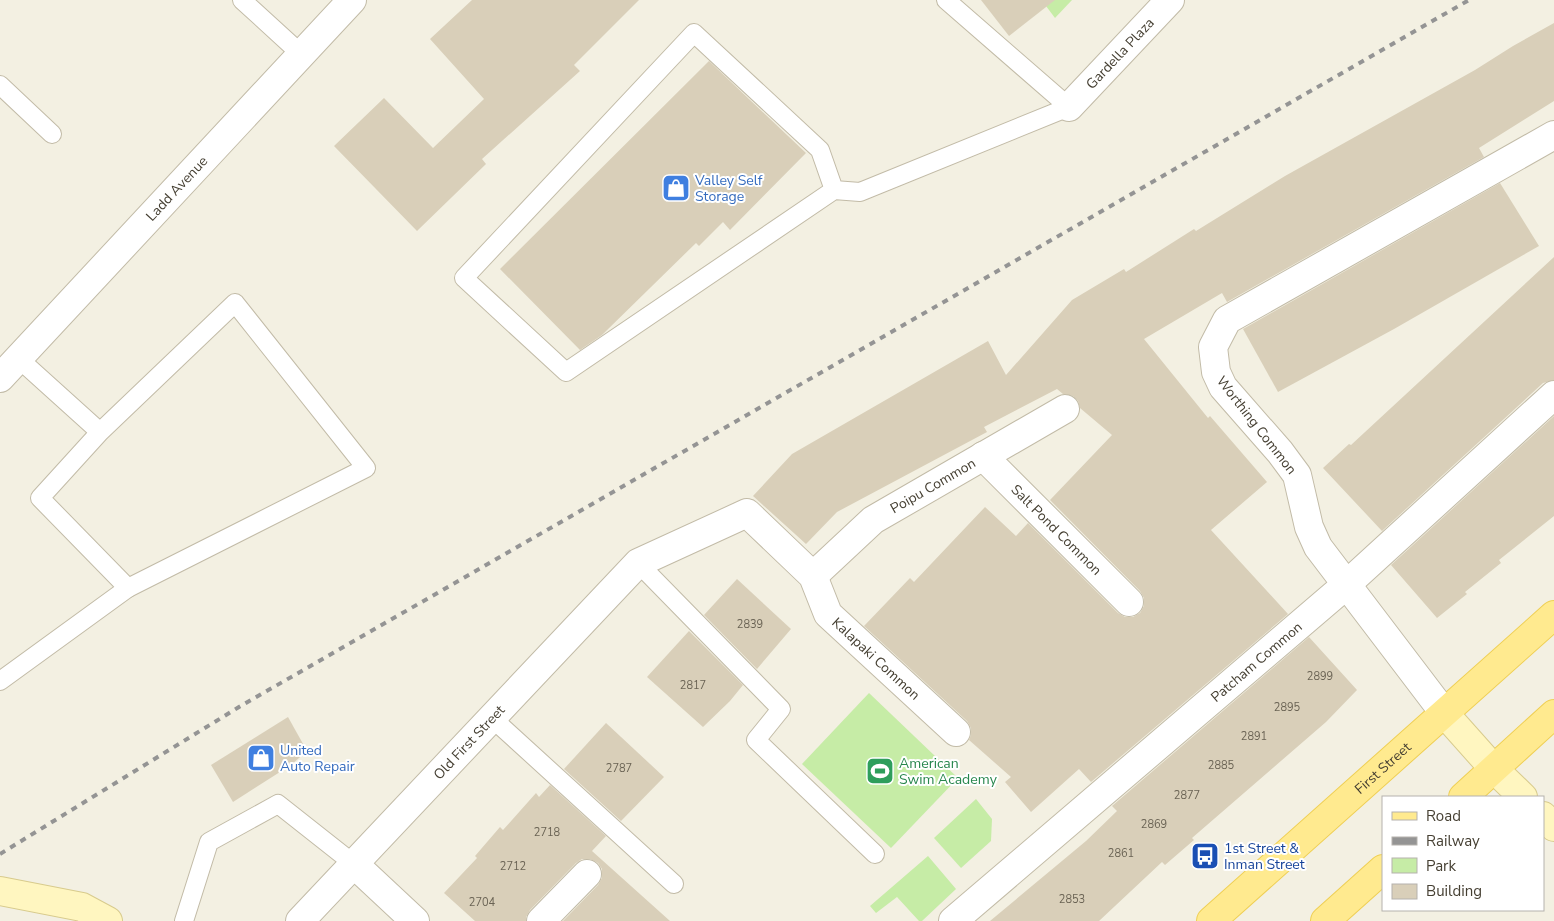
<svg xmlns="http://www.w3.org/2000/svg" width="1554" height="921" viewBox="0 0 1554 921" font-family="'Nunito Sans',sans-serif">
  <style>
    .green { fill: #c6eca6 }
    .building { fill: #d9cfb9 }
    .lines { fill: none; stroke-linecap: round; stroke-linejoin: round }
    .lane-casing { stroke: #c2bba7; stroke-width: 20 }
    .street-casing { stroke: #c2bba7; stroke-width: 30 }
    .secondary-casing { stroke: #d8cb8d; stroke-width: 30 }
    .primary-casing { stroke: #efcf54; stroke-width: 30 }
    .lane { stroke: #fff; stroke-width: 18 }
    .street { stroke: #fff; stroke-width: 28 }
    .secondary { stroke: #fff6c0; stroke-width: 28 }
    .primary { stroke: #ffea8f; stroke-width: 28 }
    .rail { stroke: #949494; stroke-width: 4; stroke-dasharray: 6 6; stroke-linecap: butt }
    .labels { text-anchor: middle; stroke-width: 4; stroke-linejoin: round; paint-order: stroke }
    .number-label { font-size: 11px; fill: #6a6354 }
    .street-label { font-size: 14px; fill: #453f32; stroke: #fff }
    .shop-label { font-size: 14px; fill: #366cbe; stroke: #fff; text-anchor: start }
    .leisure-label { font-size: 14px; fill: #27864d; stroke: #fff; text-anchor: start }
    .transit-label { font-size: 14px; fill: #164399; stroke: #fff; text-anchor: start }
  </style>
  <rect width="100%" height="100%" fill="#f3f0e2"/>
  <g class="green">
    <polygon points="1044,0 1072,0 1055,18 1043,2"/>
    <polygon points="869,693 958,778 891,848 802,764"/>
    <polygon points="976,799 992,819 991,841 961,868 934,838"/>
    <polygon points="928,856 956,889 922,921 919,921 897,897 876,913 870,906"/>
  </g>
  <g class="building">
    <polygon points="472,0 639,0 574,65 580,71 482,159 486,164 417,231 334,146 384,98 433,148 484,99 430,39"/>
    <polygon points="981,0 1055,0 1009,36"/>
    <polygon points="1554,23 1554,101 1479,148 1484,157 1227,302 1222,293 1144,339 1208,418 1210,416 1267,482 1211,530 1288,614 1091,782 1079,769 1031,812 1005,782 1011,777 969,740 971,735 971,728 967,721 864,626 910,578 914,582 985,507 1016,536 1028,523 1118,613 1125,617 1133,617 1140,613 1144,606 1144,598 1140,591 1050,500 1112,435 1080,408 1078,401 1073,396 1063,394 1057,389 984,427 987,432 837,512 806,544 753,496 792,454 988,341 1006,375 1072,300 1124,269 1126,272 1194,229 1196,231 1285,176 1475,70 1513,46"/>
    <polygon points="709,61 806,153 730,230 723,222 699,246 696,243 602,335 580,350 500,269"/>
    <polygon points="1500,183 1539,246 1394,329 1278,392 1243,329"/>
    <polygon points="1554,257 1554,380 1543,383 1382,531 1323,468 1349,444 1351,445"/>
    <polygon points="1554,416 1554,516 1499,560 1501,563 1465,592 1467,594 1437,618 1391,565"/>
    <polygon points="737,579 791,629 757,669 704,615"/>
    <polygon points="689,631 743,685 730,701 703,727 647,677"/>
    <polygon points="1309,637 1357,690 1326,722 1192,838 1194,840 1165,865 1162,862 1099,921 990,921 1086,841 1117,811 1112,806"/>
    <polygon points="288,717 307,751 291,765 233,802 211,765"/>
    <polygon points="606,723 664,777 621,821 564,769"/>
    <polygon points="550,785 606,836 592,851 670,921 563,921 598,885 602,878 602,869 598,863 590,859 582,859 576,863 530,910 526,917 526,921 475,921 444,893 477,858 475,856 500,827 503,830 536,793 539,797"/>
  </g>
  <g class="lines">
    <defs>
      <g id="lane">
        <polyline points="242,0 301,54"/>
        <polyline points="0,85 52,134"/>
        <polyline points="834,190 820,150 694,33 464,278 566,372 834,190 860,192 1069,107 946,0"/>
        <polyline points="18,358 100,432 235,303 366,468 128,588 40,498 100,432"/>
        <polyline points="638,563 781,709 756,740 875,854"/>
        <polyline points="0,681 128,588"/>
        <polyline points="492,718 674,884"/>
        <polyline points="184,921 209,842 278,804 354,864"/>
      </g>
      <g id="street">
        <path id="s1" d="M1069 107 1170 0"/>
        <path id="s2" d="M0 378 352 0"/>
        <path id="s3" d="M983 456 1129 602"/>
        <path id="s4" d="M813 576 873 520 1065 409"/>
        <polyline points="1445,714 1318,547 1309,527 1297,475 1280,452 1223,387 1216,372 1213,347 1227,320 1554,135"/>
        <polyline points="354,864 415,921"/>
        <path id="s5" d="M300 921 638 563 747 513 813 576 828 614 956 732"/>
        <polyline points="541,921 587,874"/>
        <path id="s6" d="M953 921 1346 585 1554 395"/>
      </g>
      <g id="secondary">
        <polyline points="1445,714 1494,769 1523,797"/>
        <polyline points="1543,816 1554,827"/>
        <polyline points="0,891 82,907 108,921"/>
      </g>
      <g id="primary">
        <polyline points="1463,797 1554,714"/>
        <path id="s7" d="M1211 921 1554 615"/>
        <polyline points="1325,921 1383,869"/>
      </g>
    </defs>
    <use href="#lane" class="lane-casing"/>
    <use href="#street" class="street-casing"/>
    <use href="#secondary" class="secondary-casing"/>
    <use href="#primary" class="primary-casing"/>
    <use href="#lane" class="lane"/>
    <use href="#street" class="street"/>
    <use href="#secondary" class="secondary"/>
    <use href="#primary" class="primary"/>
    <polyline class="rail" points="0,854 239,707 1469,0"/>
  </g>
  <defs>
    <symbol id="shop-square" viewBox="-11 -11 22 22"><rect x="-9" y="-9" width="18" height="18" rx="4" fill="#3f7fe0" stroke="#fff"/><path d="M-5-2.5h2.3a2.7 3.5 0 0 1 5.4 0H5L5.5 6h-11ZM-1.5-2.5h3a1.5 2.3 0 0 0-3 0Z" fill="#fff"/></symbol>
    <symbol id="stadium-square" viewBox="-11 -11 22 22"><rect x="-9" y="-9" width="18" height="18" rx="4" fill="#2e9e5b" stroke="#fff"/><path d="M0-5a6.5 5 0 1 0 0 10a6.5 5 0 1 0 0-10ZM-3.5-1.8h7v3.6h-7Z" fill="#fff"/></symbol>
    <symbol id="bus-square" viewBox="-11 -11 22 22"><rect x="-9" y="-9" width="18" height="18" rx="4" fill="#1a4fb4" stroke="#fff"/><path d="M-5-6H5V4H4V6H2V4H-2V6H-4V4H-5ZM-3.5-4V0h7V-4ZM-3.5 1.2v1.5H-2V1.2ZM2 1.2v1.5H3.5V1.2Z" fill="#fff"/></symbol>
  </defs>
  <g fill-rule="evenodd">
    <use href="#shop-square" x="660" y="172" width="32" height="32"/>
    <use href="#shop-square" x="245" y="742" width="32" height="32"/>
    <use href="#stadium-square" x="864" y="755" width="32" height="32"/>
    <use href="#bus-square" x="1189" y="840" width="32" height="32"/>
  </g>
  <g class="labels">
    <g class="number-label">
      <text x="750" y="628">2839</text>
      <text x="1320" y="680">2899</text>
      <text x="693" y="689">2817</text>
      <text x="1287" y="711">2895</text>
      <text x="1254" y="740">2891</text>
      <text x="1221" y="769">2885</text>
      <text x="619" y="772">2787</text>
      <text x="1187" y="799">2877</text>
      <text x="1154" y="828">2869</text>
      <text x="547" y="836">2718</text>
      <text x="1121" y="857">2861</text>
      <text x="513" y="870">2712</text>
      <text x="1072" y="903">2853</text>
      <text x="482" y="906">2704</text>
    </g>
    <g class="street-label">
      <text dy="5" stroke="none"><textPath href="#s1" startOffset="74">Gardella Plaza</textPath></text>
      <text dy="5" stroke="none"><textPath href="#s2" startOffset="259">Ladd Avenue</textPath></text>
      <text transform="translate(1257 425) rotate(52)" y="5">Worthing Common</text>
      <text dy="5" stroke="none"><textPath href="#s4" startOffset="151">Poipu Common</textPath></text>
      <text dy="5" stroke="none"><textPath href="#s3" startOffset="104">Salt Pond Common</textPath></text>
      <text dy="5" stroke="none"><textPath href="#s5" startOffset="810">Kalapaki Common</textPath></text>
      <text dy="5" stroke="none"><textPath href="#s6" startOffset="399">Patcham Common</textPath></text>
      <text dy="5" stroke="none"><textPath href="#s5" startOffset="246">Old First Street</textPath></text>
      <text dy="5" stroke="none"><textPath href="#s7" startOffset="230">First Street</textPath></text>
    </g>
    <g class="shop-label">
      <text x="695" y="185">Valley Self<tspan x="695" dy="16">Storage</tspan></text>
      <text x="280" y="755">United<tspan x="280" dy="16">Auto Repair</tspan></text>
    </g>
    <g class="leisure-label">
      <text x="899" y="768">American<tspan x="899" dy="16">Swim Academy</tspan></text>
    </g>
    <g class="transit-label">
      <text x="1224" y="853">1st Street &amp;<tspan x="1224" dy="16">Inman Street</tspan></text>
    </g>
  </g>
  <rect x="1382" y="796" width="162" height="115" fill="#ffffff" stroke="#b5b2ad"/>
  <rect x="1392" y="812" width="25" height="8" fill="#ffea8f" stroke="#b5b2ad"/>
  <text x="1426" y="821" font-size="15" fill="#453f32">Road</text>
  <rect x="1392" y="837" width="25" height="8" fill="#949494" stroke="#b5b2ad"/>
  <text x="1426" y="846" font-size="15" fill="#453f32">Railway</text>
  <rect x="1392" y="858" width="25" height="15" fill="#c6eca6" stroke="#b5b2ad"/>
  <text x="1426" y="871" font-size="15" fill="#453f32">Park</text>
  <rect x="1392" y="884" width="25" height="15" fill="#d9cfb9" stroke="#b5b2ad"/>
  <text x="1426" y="896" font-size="15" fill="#453f32">Building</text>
</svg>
